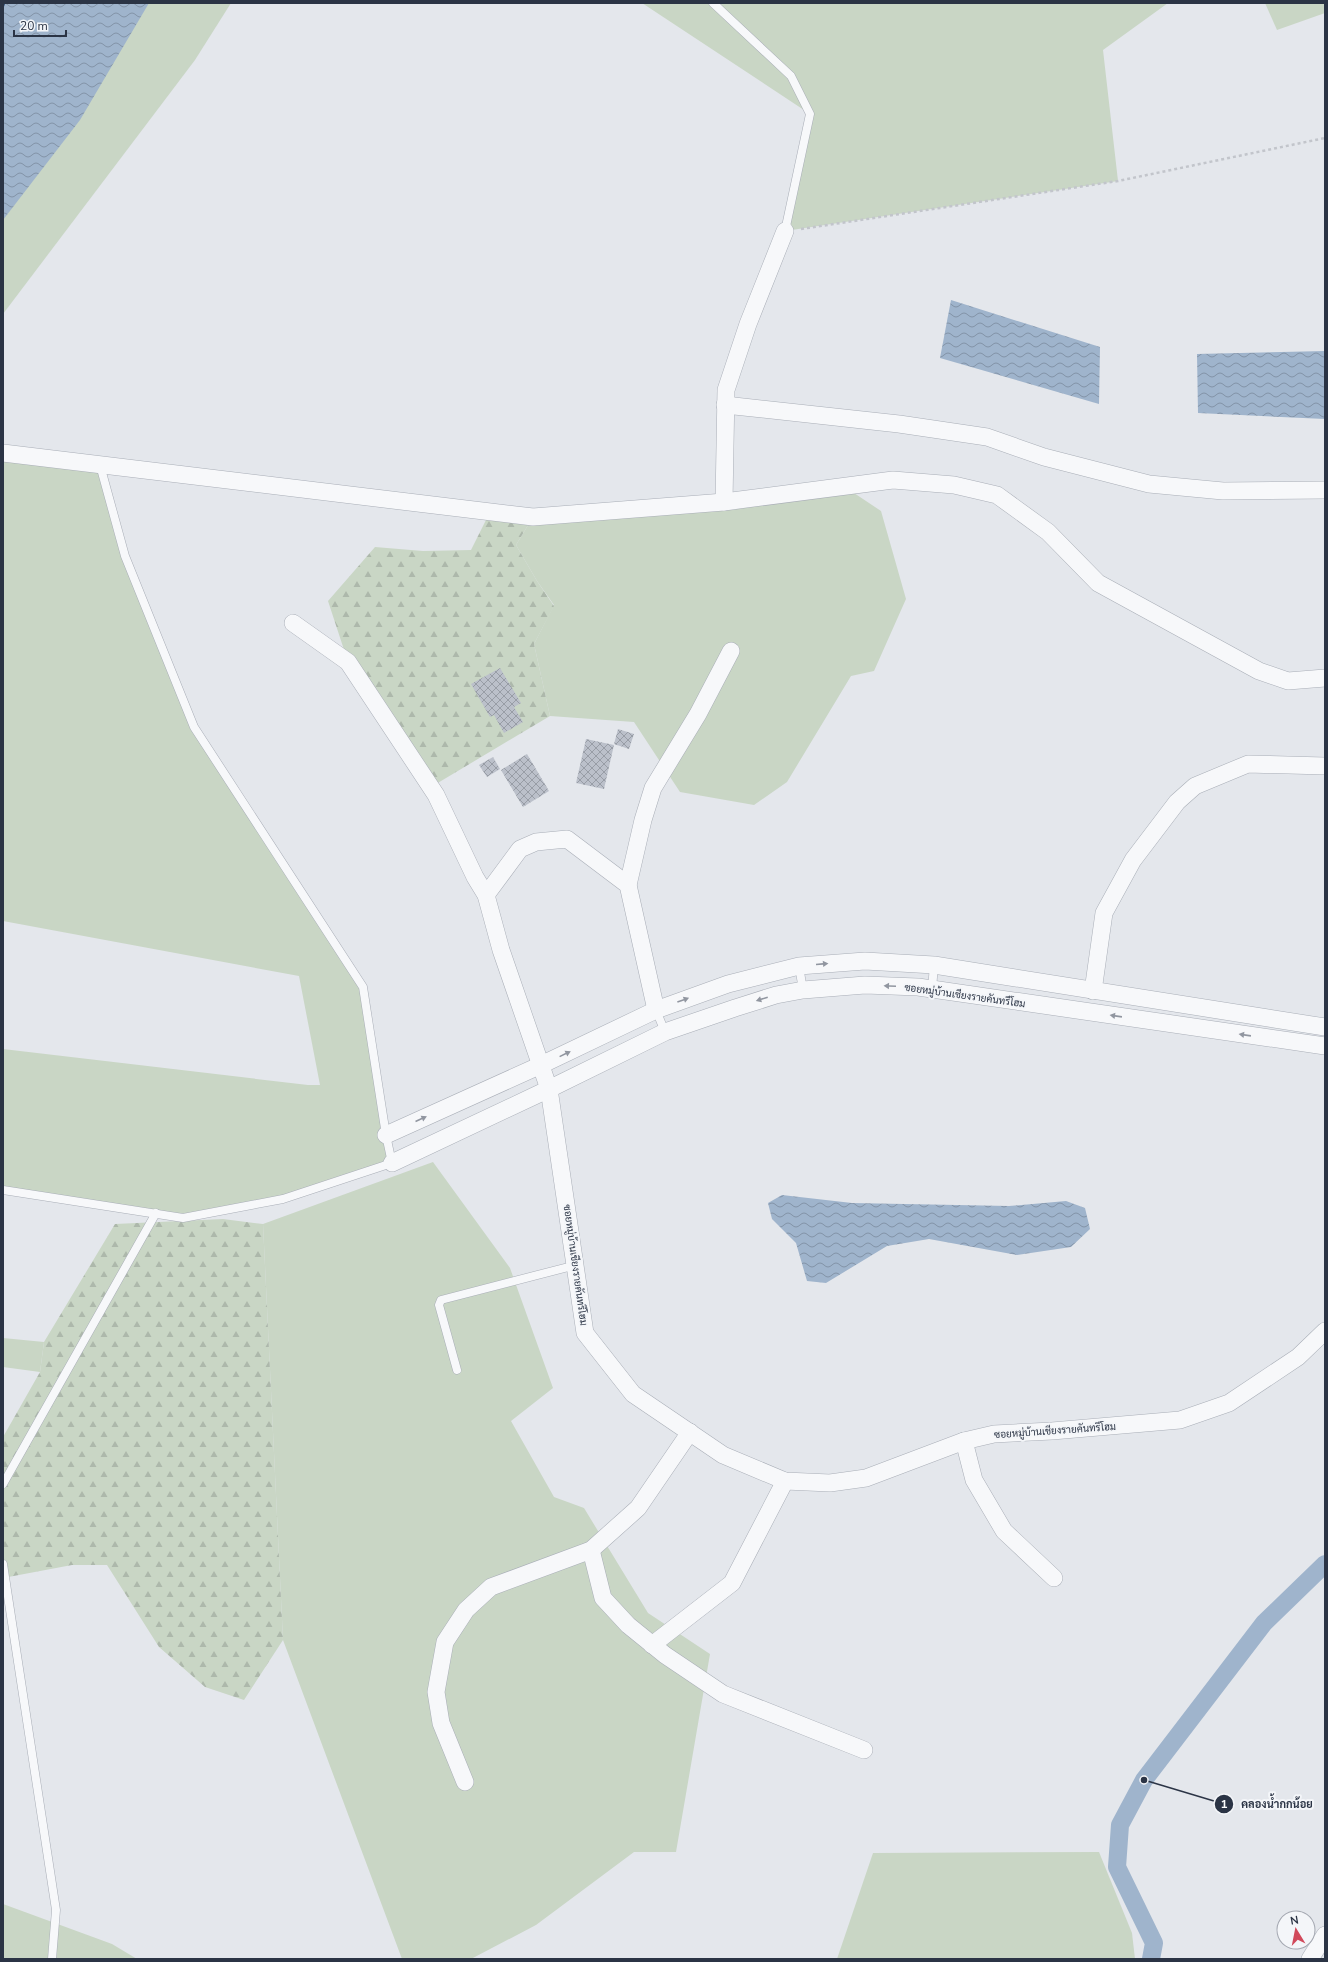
<svg xmlns="http://www.w3.org/2000/svg" width="1328" height="1962" viewBox="0 0 1328 1962" font-family="'Nunito Sans',Sarabun,sans-serif">
  <style>
    .green { fill: #c9d6c5 }
    .forest { fill: url(#forest-firs) }
    .water { fill: url(#water-waves) }
    .lines { fill: none; stroke-linecap: round; stroke-linejoin: round }
    .canal { stroke: #9fb4cc; stroke-width: 18 }
    .ferry { stroke: #34527a; stroke-width: 1; stroke-dasharray: 5 4; stroke-linecap: butt }
    .building { fill: url(#building-cross-hatch) }
    .service-casing { stroke: #a9aeb7; stroke-width: 9 }
    .minor-casing { stroke: #a9aeb7; stroke-width: 18 }
    .path { stroke: #c2c5cb; stroke-width: 2.5; stroke-dasharray: 3 3; stroke-linecap: butt }
    .service { stroke: #f7f8fa; stroke-width: 8 }
    .minor { stroke: #f7f8fa; stroke-width: 17 }
    .oneway { fill: #9196a0 }
    .labels { text-anchor: middle; stroke-width: 4; stroke-linejoin: round; paint-order: stroke }
    .street-label { font-size: 10px; fill: #2b3445; stroke: #f4f6f9 }
    .leader { fill: none; stroke: #2b3445; stroke-width: 1.5 }
    .callout-dot { fill: #2b3445; stroke: #f4f6f9; stroke-width: 1.5 }
    .mark-label { font-size: 12px; text-anchor: middle; font-weight: bold; fill: #fff }
    .callout-label { font-size: 11px; text-anchor: middle; font-weight: bold; fill: #2b3445; stroke: #f4f6f9; stroke-width: 4; stroke-linejoin: round; paint-order: stroke }
  </style>
  <defs>
    <pattern id="forest-firs" width="22" height="20" patternUnits="userSpaceOnUse"><rect width="22" height="20" fill="#c9d6c5"/><path d="M5 1l3.5 6h-7zM16 11l3.5 6h-7z" fill="#adb8ab"/></pattern>
    <pattern id="water-waves" width="16" height="10" patternUnits="userSpaceOnUse"><rect width="16" height="10" fill="#9fb4cc"/><path d="M0 5q4-4 8 0t8 0" fill="none" stroke="#8293a7"/></pattern>
    <pattern id="building-cross-hatch" width="8" height="8" patternUnits="userSpaceOnUse"><rect width="8" height="8" fill="#bbc0ca"/><path d="M0 0l8 8M0 8l8-8" fill="none" stroke="#989da6"/></pattern>
  </defs>
  <rect width="100%" height="100%" fill="#e4e7ec"/>
  <g class="green">
    <polygon points="142,3 231,3 195,60 3,314 3,208"/>
    <polygon points="642,3 1168,3 1103,50 1118,181 785,231 810,114"/>
    <polygon points="1265,3 1325,3 1325,13 1277,30"/>
    <polygon points="3,453 100,465 125,556 194,727 363,987 392,1163 283,1199 183,1218 3,1190 3,1049 308,1085 320,1085 299,976 3,921"/>
    <polygon points="845,487 881,511 906,599 874,671 851,676 787,782 754,805 680,792 634,722 550,716 534,644 554,605 537,581 516,545 533,517"/>
    <polygon points="433,1162 510,1268 553,1388 511,1421 554,1497 584,1508 648,1613 710,1654 676,1852 634,1852 536,1925 471,1959 402,1959 283,1640 263,1224"/>
    <polygon points="3,1338 44,1342 40,1372 3,1367"/>
    <polygon points="1099,1852 1132,1933 1135,1959 837,1959 873,1853"/>
    <polygon points="3,1904 112,1944 137,1959 3,1959"/>
  </g>
  <g class="forest">
    <polygon points="490,512 533,517 516,545 537,581 554,606 534,644 550,716 431,787 348,662 328,601 375,547 423,551 471,550"/>
    <polygon points="223,1219 263,1224 283,1640 244,1700 205,1687 159,1647 107,1565 72,1565 3,1578 3,1437 40,1372 44,1342 115,1224"/>
  </g>
  <g class="water">
    <polygon points="3,3 149,3 80,120 3,220"/>
    <polygon points="951,300 1100,347 1099,404 940,358"/>
    <polygon points="1325,351 1325,419 1198,413 1197,354"/>
    <polygon points="782,1195 852,1203 1009,1206 1066,1201 1085,1208 1090,1229 1071,1247 1017,1255 929,1239 887,1246 826,1283 807,1281 796,1243 772,1219 768,1203"/>
  </g>
  <g class="lines">
    <polyline class="canal" points="1151,1959 1154,1943 1117,1867 1120,1825 1144,1780 1264,1623 1325,1564"/>
    <polyline class="ferry" points="3,8 5,3"/>
  </g>
  <g class="building">
    <polygon points="500,668 521,703 514,707 523,722 504,733 494,715 490,717 471,684"/>
    <polygon points="618,729 634,734 629,749 614,744"/>
    <polygon points="586,739 614,745 604,789 576,783"/>
    <polygon points="527,754 549,791 523,807 501,770"/>
    <polygon points="493,757 500,769 487,777 479,765"/>
  </g>
  <g class="lines">
    <defs>
      <g id="service">
        <polyline points="713,3 791,76 810,114 785,231"/>
        <polyline points="799,966 803,990"/>
        <polyline points="932,989 934,965"/>
        <polyline points="656,1010 665,1032"/>
        <polyline points="3,1190 183,1218 283,1199 392,1163 386,1135 363,987 194,727 125,556 100,465"/>
        <polyline points="457,1370 439,1305 441,1300 576,1265"/>
        <polyline points="3,1484 156,1213"/>
        <polyline points="3,1564 56,1910 52,1959"/>
      </g>
      <g id="minor">
        <polyline points="725,405 899,424 987,437 1044,457 1149,484 1223,491 1325,490"/>
        <polyline points="3,453 533,517 724,502 893,480 954,485 997,495 1048,532 1098,583 1259,671 1288,681 1325,678"/>
        <polyline points="724,502 726,390 748,324 785,231"/>
        <polyline points="293,623 348,662 436,795 475,877 486,895 501,950 549,1089 585,1333 633,1394 723,1455 785,1481 830,1483 866,1478 964,1441 994,1434 1052,1431 1180,1420 1229,1403 1298,1357 1325,1331"/>
        <polyline points="628,885 643,820 653,788 698,714 731,651"/>
        <polyline points="486,895 520,849 536,842 567,839 628,885 656,1010"/>
        <polyline points="1093,991 1104,913 1133,860 1177,802 1195,786 1248,764 1325,766"/>
        <polyline points="386,1135 541,1065 656,1010 728,984 799,966 865,961 934,965 1325,1027"/>
        <polyline points="392,1163 549,1089 665,1032 735,1008 776,995 803,990 865,985 918,987 1325,1046"/>
        <polyline points="964,1441 974,1480 1004,1531 1054,1578"/>
        <polyline points="591,1550 603,1598 628,1625 665,1655 723,1694 864,1750"/>
        <polyline points="652,1645 732,1583 785,1481"/>
        <polyline points="465,1782 441,1723 436,1692 445,1642 466,1610 491,1587 591,1550 638,1508 690,1432"/>
        <polyline points="1310,1959 1325,1935"/>
      </g>
    </defs>
    <use href="#service" class="service-casing"/>
    <use href="#minor" class="minor-casing"/>
    <polyline class="path" points="801,229 1118,181 1325,138"/>
    <use href="#service" class="service"/>
    <use href="#minor" class="minor"/>
  </g>
  <defs><path id="oneway-solid" d="M-6-.8H1V-3.2L6.5 0L1 3.2V.8H-6Z"/></defs>
  <g class="oneway">
    <use href="#oneway-solid" transform="translate(822 964) rotate(-5)"/>
    <use href="#oneway-solid" transform="translate(890 986) rotate(-178)"/>
    <use href="#oneway-solid" transform="translate(762 999) rotate(163)"/>
    <use href="#oneway-solid" transform="translate(683 1000) rotate(-20)"/>
    <use href="#oneway-solid" transform="translate(1116 1016) rotate(-172)"/>
    <use href="#oneway-solid" transform="translate(1245 1035) rotate(-172)"/>
    <use href="#oneway-solid" transform="translate(565 1054) rotate(-26)"/>
    <use href="#oneway-solid" transform="translate(421 1119) rotate(-24)"/>
  </g>
  <g class="labels">
    <g class="street-label">
      <text transform="translate(965 995) rotate(8)" y="4">ซอยหมู่บ้านเชียงรายคันทรีโฮม</text>
      <text transform="translate(576 1265) rotate(82)" y="4">ซอยหมู่บ้านเชียงรายคันทรีโฮม</text>
      <text transform="translate(1055 1430) rotate(-4)" y="4">ซอยหมู่บ้านเชียงรายคันทรีโฮม</text>
    </g>
  </g>
  <path class="leader" d="M1144 1780L1224 1804"/>
  <g class="callout-dot">
    <circle cx="1144" cy="1780" r="4"/>
    <circle cx="1224" cy="1804" r="10"/>
  </g>
  <g class="mark-label">
    <text x="1224" y="1808">1</text>
  </g>
  <g class="callout-label">
    <text x="1277" y="1808">คลองน้ำกกน้อย</text>
  </g>
  <rect width="1328" height="1962" fill="none" stroke="#2b3445" stroke-width="8"/>
  <g transform="translate(1296 1930) rotate(350)"><circle r="19" fill="#f4f6f9" stroke="#a4a8b1"/>
  <path d="M0-3L7 15L0 10L-7 15Z" fill="#d1495b"/>
  <text y="-6" font-size="11" font-weight="bold" text-anchor="middle" fill="#2b3445">N</text>
  </g>
  <path d="M14 30v6h52v-6" fill="none" stroke="#2b3445" stroke-width="2"/>
  <text x="20" y="30" font-size="12" fill="#2b3445" stroke="#f4f6f9" stroke-width="3" paint-order="stroke">20 m</text>
</svg>
